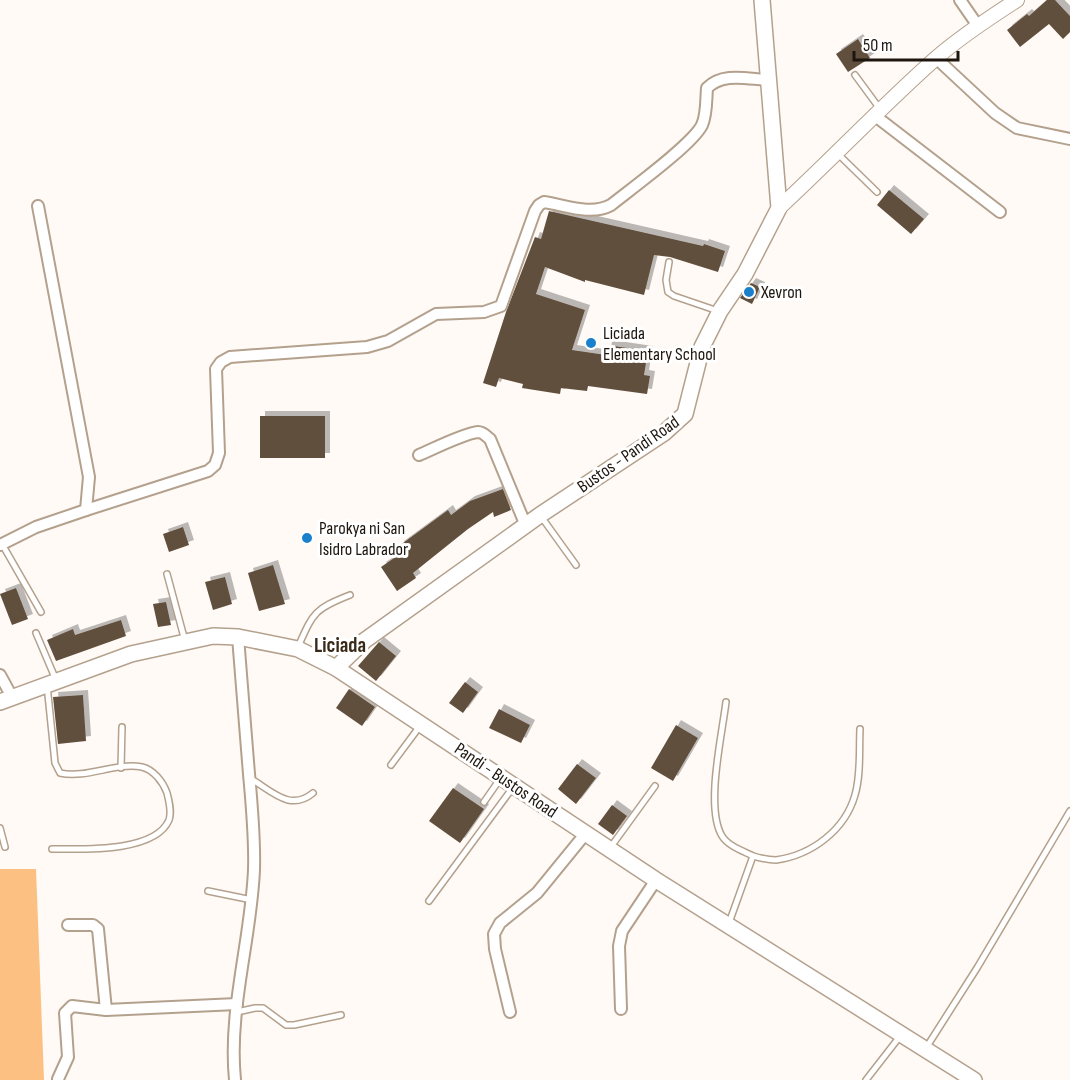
<svg xmlns="http://www.w3.org/2000/svg" width="1070" height="1080" viewBox="0 0 1070 1080" font-family="'Sofia Sans Condensed',sans-serif">
  <style>
    .green { fill: #fbc082 }
    .building { fill: #614f3e; filter: url(#shadow) }
    .lines { fill: none; stroke-linecap: round; stroke-linejoin: round }
    .service-casing { stroke: #b4a18d; stroke-width: 8 }
    .minor-casing { stroke: #b4a18d; stroke-width: 14 }
    .tertiary-casing { stroke: #b4a18d; stroke-width: 16 }
    .secondary-casing { stroke: #b4a18d; stroke-width: 18 }
    .service { stroke: #fff; stroke-width: 5 }
    .minor { stroke: #fff; stroke-width: 10 }
    .tertiary { stroke: #fff; stroke-width: 14 }
    .secondary { stroke: #fff; stroke-width: 15 }
    .poi-dot { fill: #1b80cb; stroke: #fff; stroke-width: 2 }
    .labels { text-anchor: middle; stroke-width: 6; stroke-linejoin: round; paint-order: stroke }
    .poi-label { font-size: 18px; fill: #1d150e; stroke: #fff; text-anchor: start }
    .street-label { font-size: 18px; fill: #1d150e; stroke: #fff }
    .quarter-label { font-size: 21px; font-weight: bold; fill: #382918; stroke: #fff }
  </style>
  <defs>
    <filter id="shadow"><feDropShadow dx="5" dy="-5" stdDeviation="0" flood-color="#0004"/></filter>
  </defs>
  <rect width="100%" height="100%" fill="#fffaf6"/>
  <polygon class="green" points="0,869 36,869 44,1080 0,1080"/>
  <g class="building">
    <polygon points="1047,0 1055,0 1070,16 1070,32 1063,39 1049,24 1020,47 1007,30 1027,14 1029,16"/>
    <polygon points="858,39 870,58 848,72 836,54"/>
    <polygon points="889,190 924,219 911,234 877,205"/>
    <polygon points="549,211 703,246 704,244 725,251 718,272 670,257 654,255 644,295 585,280 585,282 545,267 536,294 585,310 572,350 606,355 607,345 648,351 644,375 650,376 647,394 588,386 587,391 561,388 560,394 522,388 523,384 499,378 496,387 483,383 506,312 535,237 541,239"/>
    <polygon points="751,283 760,287 752,304 740,298"/>
    <rect x="260" y="416" width="65" height="42"/>
    <polygon points="503,489 511,510 494,517 493,512 468,529 413,573 416,578 397,591 381,567 403,552 399,546 448,510 451,515 470,501"/>
    <polygon points="183,527 189,545 169,552 163,534"/>
    <polygon points="273,565 285,604 259,611 248,573"/>
    <polygon points="225,577 232,604 213,610 205,582"/>
    <polygon points="16,588 28,619 12,625 0,594"/>
    <polygon points="166,602 171,625 158,627 153,604"/>
    <polygon points="121,620 126,636 56,661 47,640 73,629 75,635"/>
    <polygon points="379,642 396,656 376,681 358,666"/>
    <polygon points="465,682 478,692 463,713 449,703"/>
    <polygon points="349,689 375,707 362,726 336,708"/>
    <polygon points="83,695 86,741 58,744 53,697"/>
    <polygon points="499,709 530,725 521,743 489,728"/>
    <polygon points="676,725 698,738 673,781 651,768"/>
    <polygon points="577,764 596,778 576,804 558,789"/>
    <polygon points="453,788 484,809 460,843 429,821"/>
    <polygon points="612,805 627,816 613,835 598,824"/>
  </g>
  <g class="lines">
    <defs>
      <g id="service">
        <polyline points="855,75 880,109"/>
        <polyline points="837,153 877,192"/>
        <polyline points="669,262 666,280 668,292 674,296 718,311"/>
        <polyline points="540,515 576,565"/>
        <polyline points="2,544 41,612"/>
        <polyline points="167,574 185,641"/>
        <polyline points="36,633 56,680"/>
        <path d="M298 647C313 613 314 609 350 595"/>
        <path d="M47 685 55 763 60 773C87 779 115 762 142 767 154 770 163 782 167 793 169 801 172 812 169 820 155 853 81 849 52 849"/>
        <path d="M726 702C722 735 705 808 722 836 728 846 743 851 753 856L729 923"/>
        <polyline points="391,765 420,726"/>
        <polyline points="121,768 122,727"/>
        <path d="M251 779C272 791 290 812 313 793"/>
        <polyline points="484,802 500,779"/>
        <polyline points="0,828 5,847"/>
        <polyline points="610,848 655,786"/>
        <path d="M753 856C760 858 769 860 776 860 812 855 845 830 855 795 861 775 859 750 860 729"/>
        <polyline points="208,891 252,900"/>
        <polyline points="429,901 514,786"/>
        <polyline points="237,1012 255,1008 263,1008 286,1025 294,1025 341,1015"/>
        <polyline points="926,1048 977,968 1070,811"/>
        <polyline points="866,1080 901,1035"/>
      </g>
      <g id="minor">
        <polyline points="960,0 978,26"/>
        <polyline points="936,58 995,113 1017,128 1070,139"/>
        <polyline points="874,115 1000,212"/>
        <path d="M419 455C433 449 465 433 478 432 483 432 486 436 490 439L526 526"/>
        <path d="M86 510 208 471 215 465 219 453 216 369 221 362 230 357 367 347 388 341 436 314 484 312 501 306 535 211 539 205 544 202C565 205 591 216 611 205 631 189 693 144 702 125 707 114 706 99 707 88 723 72 747 79 768 80"/>
        <polyline points="0,545 36,527 86,510 89,477 38,206"/>
        <polyline points="0,675 12,697"/>
        <polyline points="68,925 93,925 98,929 106,1010 237,1004"/>
        <polyline points="621,1009 619,946 622,931 656,880"/>
        <polyline points="510,1012 495,949 494,934 500,923 537,893 586,833"/>
        <polyline points="58,1079 68,1057 65,1013 72,1006 106,1010"/>
        <path d="M235 1080C228 1010 251 940 254 870 255 838 252 806 249 774 245 729 242 683 238 637"/>
      </g>
      <path id="tertiary" d="M779 208C832 159 881 107 935 59 960 37 989 18 1017 0"/>
      <g id="secondary">
        <polyline points="336,668 364,641 540,515 664,433 685,414 702,347 720,311 745,274 779,208 762,0"/>
        <polyline points="0,702 131,654 213,636 238,637 298,649 336,668 656,880 974,1080"/>
      </g>
    </defs>
    <use href="#service" class="service-casing"/>
    <use href="#minor" class="minor-casing"/>
    <use href="#tertiary" class="tertiary-casing"/>
    <use href="#secondary" class="secondary-casing"/>
    <use href="#service" class="service"/>
    <use href="#minor" class="minor"/>
    <use href="#tertiary" class="tertiary"/>
    <use href="#secondary" class="secondary"/>
  </g>
  <g class="poi-dot">
    <circle cx="749" cy="292" r="6"/>
    <circle cx="591" cy="343" r="6"/>
    <circle cx="307" cy="538" r="6"/>
  </g>
  <g class="labels">
    <g class="poi-label">
      <text x="761" y="298">Xevron</text>
      <text x="603" y="339">Liciada<tspan x="603" dy="21">Elementary School</tspan></text>
      <text x="319" y="534">Parokya ni San<tspan x="319" dy="21">Isidro Labrador</tspan></text>
    </g>
    <g class="street-label">
      <text transform="translate(628 454) rotate(-35)" y="6">Bustos - Pandi Road</text>
      <text transform="translate(506 780) rotate(34)" y="6">Pandi - Bustos Road</text>
    </g>
    <g class="quarter-label">
      <text x="340" y="652">Liciada</text>
    </g>
  </g>
  <path d="M854 51v9h104v-9" fill="none" stroke="#1d150e" stroke-width="3"/>
  <text x="863" y="51" font-size="18" fill="#1d150e" stroke="#ffffff" stroke-width="4.5" paint-order="stroke">50 m</text>
</svg>
